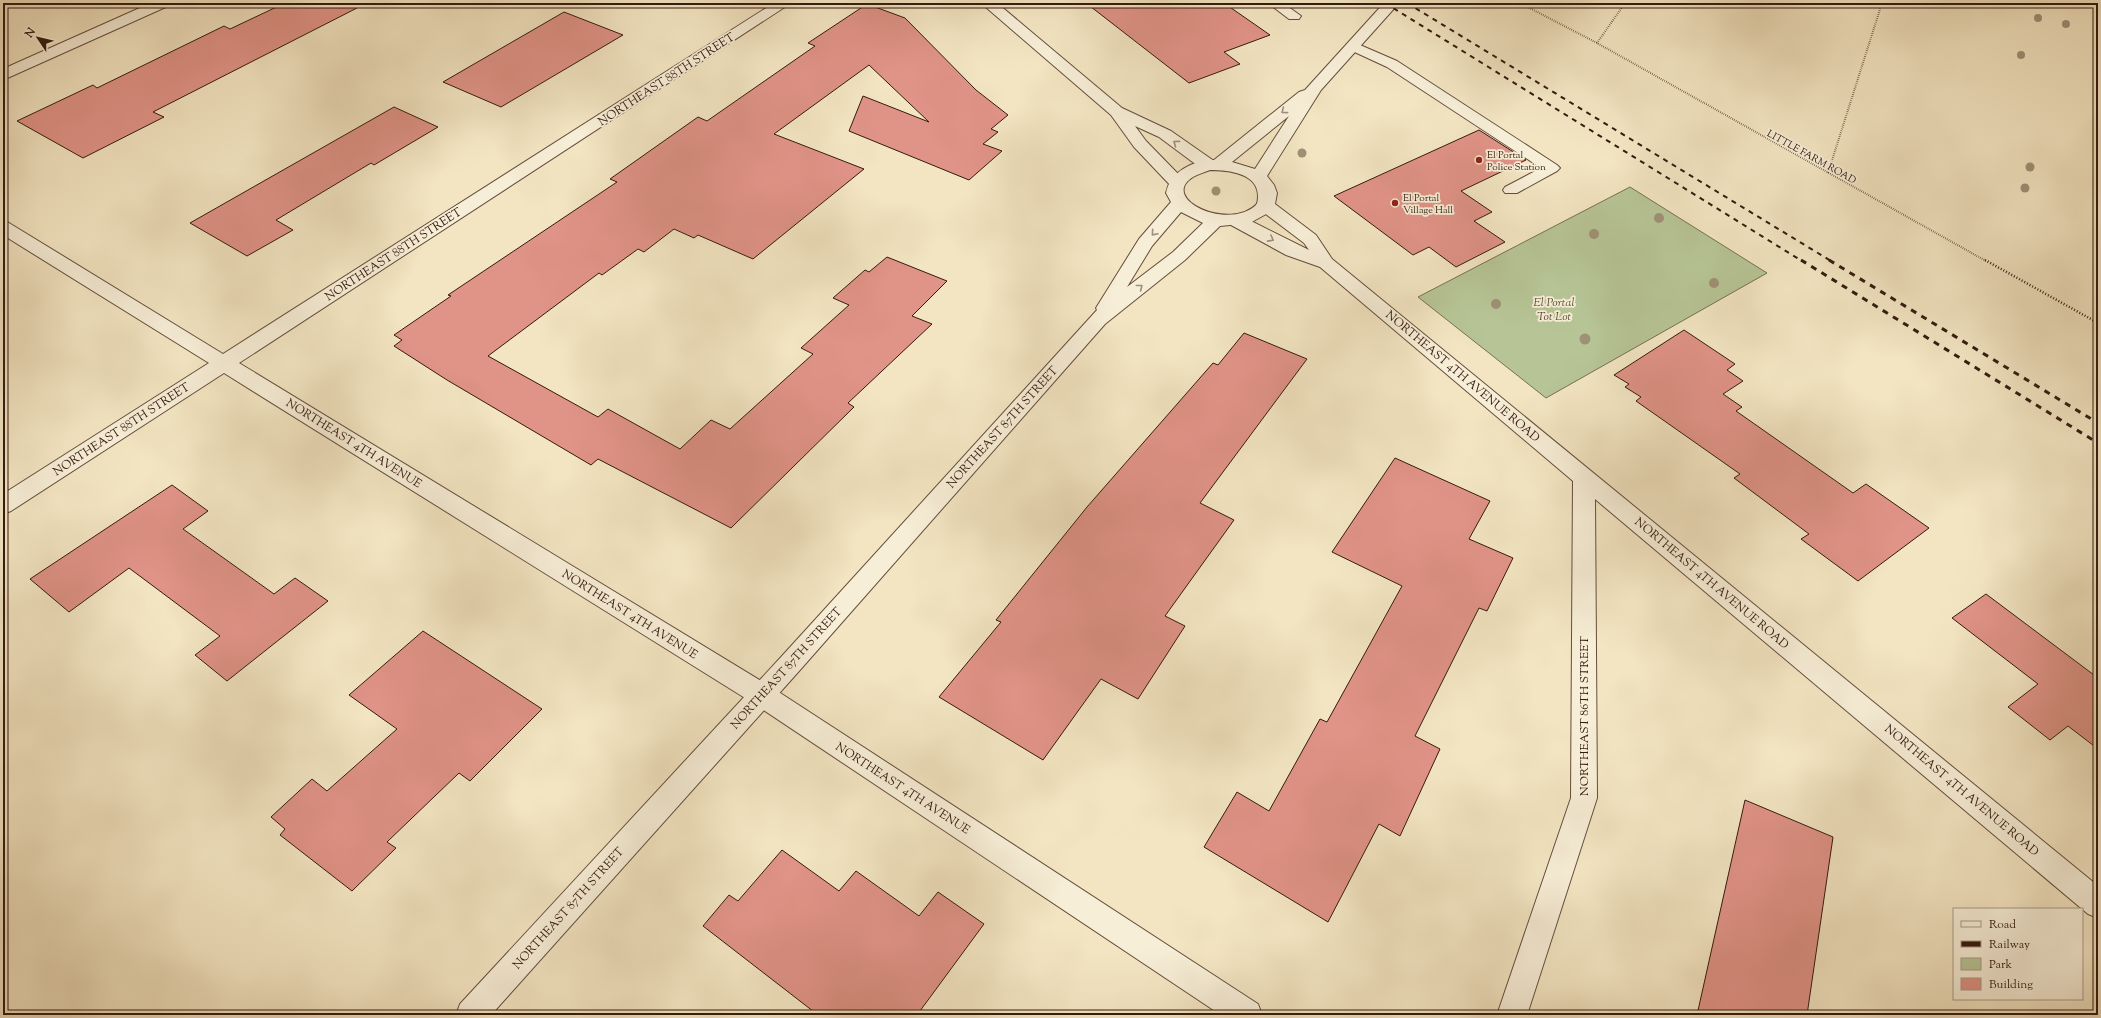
<svg xmlns="http://www.w3.org/2000/svg" width="2101" height="1018" viewBox="0 0 2101 1018" font-family="'Sorts Mill Goudy',serif">
  <style>
    .green { fill: #b7c596; stroke: #767052 }
    .building { fill: #e09387; stroke: #341a0f }
    .lines { fill: none; stroke-linecap: round; stroke-linejoin: round }
    .service-casing { stroke: #644d3c; stroke-width: 2 }
    .minor-casing { stroke: #644d3c; stroke-width: 2 }
    .tertiary-casing { stroke: #644d3c; stroke-width: 2 }
    .path-far1 { stroke: #341a0f; stroke-width: 2; stroke-dasharray: 0.5 1.5; stroke-linecap: butt }
    .path { stroke: #341a0f; stroke-width: 2.5; stroke-dasharray: 1 2; stroke-linecap: butt }
    .service { fill: #f7eed7; fill-rule: evenodd }
    .minor { fill: #f7eed7; fill-rule: evenodd }
    .tertiary { fill: #f7eed7; fill-rule: evenodd }
    .rail-far1 { stroke: #341a0f; stroke-width: 2; stroke-dasharray: 5 5; stroke-linecap: butt }
    .rail { stroke: #341a0f; stroke-width: 3; stroke-dasharray: 6 6; stroke-linecap: butt }
    .tree { fill: #9f9176 }
    .oneway { stroke: #9f8f7d }
    .poi-dot { fill: #8f2418; stroke: #f7eed7; stroke-width: 1.5 }
    .labels { text-anchor: middle; stroke-width: 3.5; stroke-linejoin: round; paint-order: stroke }
    .far-poi-label { font-size: 10px; fill: #341a0f; stroke: #f7eed7; text-anchor: start }
    .far-street-label { font-size: 10px; fill: #341a0f; stroke: #f7eed7 }
    .street-label { font-size: 12px; fill: #341a0f; stroke: #f7eed7 }
    .park-label { font-size: 12px; font-style: italic; fill: #5b4d38; stroke: #f7eed7 }
  </style>
  <rect width="100%" height="100%" fill="#f3e5c2"/>
  <filter id="stains"><feTurbulence type="fractalNoise" baseFrequency=".005" numOctaves="4"/><feColorMatrix values="0 0 0 0 .2 0 0 0 0 .09 0 0 0 0 .02 0 0 0 .5 -.17"/></filter>
  <radialGradient id="worn" r=".72"><stop offset=".6" stop-color="#630" stop-opacity="0"/><stop offset="1" stop-color="#630" stop-opacity=".3"/></radialGradient>
  <polygon class="green" points="1630,187 1767,273 1546,398 1418,297"/>
  <g class="building">
    <polygon points="285,3 354,3 357,8 153,112 164,117 83,158 17,121 93,85 97,88 224,26 230,29"/>
    <polygon points="1086,3 1224,3 1270,35 1224,52 1240,64 1189,83"/>
    <polygon points="867,4 905,18 976,90 1008,115 991,129 998,132 983,144 1002,151 969,180 849,131 863,96 929,122 869,65 774,134 864,169 753,259 698,235 694,238 674,229 644,252 638,249 602,275 599,273 488,356 598,417 608,409 680,449 711,420 730,429 813,354 801,348 849,305 833,298 865,270 869,272 887,257 947,281 912,316 932,324 848,403 854,407 731,528 598,459 591,465 447,380 394,346 402,340 394,335 451,296 448,295 617,182 610,179 698,117 707,121 815,46 808,43"/>
    <polygon points="564,12 623,35 501,107 443,82"/>
    <polygon points="394,107 438,127 374,165 371,163 276,220 293,230 247,256 190,223"/>
    <polygon points="1479,130 1526,160 1461,191 1492,212 1474,221 1505,242 1456,267 1429,247 1413,255 1334,196"/>
    <polygon points="1684,330 1735,364 1727,370 1743,381 1723,394 1742,407 1736,411 1853,493 1866,484 1929,528 1858,581 1801,539 1809,534 1734,478 1740,474 1636,401 1641,397 1625,387 1629,384 1614,375"/>
    <polygon points="1244,333 1307,359 1200,503 1234,520 1165,616 1185,626 1138,699 1101,679 1043,760 939,697 1001,622 996,620 1087,507 1213,363 1218,365"/>
    <polygon points="1395,458 1490,501 1469,539 1513,558 1487,611 1479,608 1415,736 1440,749 1400,836 1379,824 1328,922 1204,847 1237,792 1269,811 1320,719 1327,722 1402,586 1332,552"/>
    <polygon points="172,485 208,511 183,529 274,594 295,578 328,601 227,681 195,655 220,636 129,568 69,612 30,579"/>
    <polygon points="1986,594 2098,678 2098,749 2068,726 2050,740 2008,707 2038,684 1952,618"/>
    <polygon points="423,631 542,709 470,781 459,773 387,842 396,848 352,891 280,835 285,829 271,817 312,779 327,791 397,729 349,695"/>
    <polygon points="1745,800 1833,837 1807,1015 1697,1015"/>
    <polygon points="782,850 839,891 856,871 919,916 938,892 984,924 917,1015 818,1015 703,926 729,895 738,901"/>
  </g>
  <g class="lines">
    <defs>
      <g id="service">
        <polygon points="1268,3 1283,3 1301,16 1299,19 1289,19"/>
        <polygon points="1353,42 1397,61 1557,165 1560,168 1557,171 1517,193 1505,193 1503,190 1505,187 1541,168 1387,67 1348,49 1346,46 1348,43"/>
      </g>
      <g id="minor">
        <polygon points="151,3 170,3 168,6 3,80 3,69"/>
        <polygon points="774,3 791,3 239,363 771,687 1258,1004 1262,1015 1221,1015 753,703 224,373 11,511 3,514 3,494 209,363 3,235 3,221 9,223 223,354"/>
        <polygon points="981,3 997,3 1122,108 1171,131 1214,161 1216,165 1214,169 1208,170 1202,169 1159,137 1135,126 1146,141 1186,182 1183,186 1177,187 1171,186 1134,147 1111,115"/>
        <polygon points="1265,200 1271,201 1316,235 1332,259 2098,886 2098,918 2088,914 1595,499 1597,798 1527,1015 1497,1015 1571,798 1573,481 1320,267 1286,255 1231,225 1228,221 1231,217 1237,216 1243,217 1309,250 1304,243 1259,209 1256,205 1259,201"/>
      </g>
      <path id="tertiary" d="M1384 3H1399L1321 90 1267 176 1274 185 1277 193 1275 204 1268 213 1250 223 1220 226 1185 260 1105 324 800 670 491 1015H456L460 1004 782 656 1097 310 1096 308 1139 239 1171 202 1166 193C1170 172 1193 160 1214 160L1299 92 1305 90ZM1289 116 1255 169 1232 162ZM1210 170C1233 170 1264 175 1257 204 1230 232 1158 199 1193 177 1198 174 1205 172 1210 170ZM1181 212 1203 223 1173 252 1127 287 1152 246Z"/>
    </defs>
    <use href="#service" class="service-casing"/>
    <use href="#minor" class="minor-casing"/>
    <use href="#tertiary" class="tertiary-casing"/>
    <g class="path-far1">
      <polyline points="1520,3 1597,43 1986,261"/>
      <polyline points="1597,43 1625,3"/>
      <polyline points="1828,173 1882,3"/>
    </g>
    <polyline class="path" points="1985,260 2098,323"/>
    <use href="#service" class="service"/>
    <use href="#minor" class="minor"/>
    <use href="#tertiary" class="tertiary"/>
    <g class="rail-far1">
      <polyline points="1385,3 1802,261"/>
      <polyline points="1407,3 1831,261"/>
    </g>
    <g class="rail">
      <polyline points="1801,260 2098,443"/>
      <polyline points="1829,260 2098,423"/>
    </g>
  </g>
  <g class="tree">
    <circle cx="2038" cy="18" r="4"/>
    <circle cx="2066" cy="24" r="4"/>
    <circle cx="2021" cy="55" r="4"/>
    <circle cx="1302" cy="153" r="4.5"/>
    <circle cx="2030" cy="167" r="4.5"/>
    <circle cx="2025" cy="188" r="4.5"/>
    <circle cx="1216" cy="191" r="4.5"/>
    <circle cx="1659" cy="218" r="5"/>
    <circle cx="1594" cy="234" r="5"/>
    <circle cx="1714" cy="283" r="5"/>
    <circle cx="1496" cy="304" r="5"/>
    <circle cx="1585" cy="339" r="5.5"/>
  </g>
  <defs><path id="oneway-chevron" d="M-2-3.5L2.5 0L-2 3.5" fill="none" stroke-width="1.6" stroke-linecap="round" stroke-linejoin="round"/></defs>
  <g class="oneway">
    <use href="#oneway-chevron" transform="translate(1284 111) rotate(143)"/>
    <use href="#oneway-chevron" transform="translate(1176 143) rotate(-144)"/>
    <use href="#oneway-chevron" transform="translate(1154 233) rotate(131)"/>
    <use href="#oneway-chevron" transform="translate(1271 239) rotate(29)"/>
    <use href="#oneway-chevron" transform="translate(1140 287) rotate(-38)"/>
  </g>
  <g class="poi-dot">
    <circle cx="1479" cy="160" r="4"/>
    <circle cx="1395" cy="203" r="4"/>
  </g>
  <g class="labels">
    <g class="far-poi-label">
      <text x="1487" y="158">El Portal<tspan x="1487" dy="12">Police Station</tspan></text>
      <text x="1403" y="201">El Portal<tspan x="1403" dy="12">Village Hall</tspan></text>
    </g>
    <g class="far-street-label">
      <text transform="translate(1812 156) rotate(29)" y="4">LITTLE FARM ROAD</text>
    </g>
    <g class="street-label">
      <text transform="translate(666 79) rotate(-33)" y="4">NORTHEAST 88TH STREET</text>
      <text transform="translate(393 254) rotate(-33)" y="4">NORTHEAST 88TH STREET</text>
      <text transform="translate(1463 376) rotate(40)" y="4">NORTHEAST 4TH AVENUE ROAD</text>
      <text transform="translate(1002 427) rotate(-48)" y="4">NORTHEAST 87TH STREET</text>
      <text transform="translate(121 429) rotate(-33)" y="4">NORTHEAST 88TH STREET</text>
      <text transform="translate(354 443) rotate(32)" y="4">NORTHEAST 4TH AVENUE</text>
      <text transform="translate(1712 583) rotate(40)" y="4">NORTHEAST 4TH AVENUE ROAD</text>
      <text transform="translate(630 614) rotate(32)" y="4">NORTHEAST 4TH AVENUE</text>
      <text transform="translate(786 668) rotate(-48)" y="4">NORTHEAST 87TH STREET</text>
      <text transform="translate(1584 716) rotate(-90)" y="4">NORTHEAST 86TH STREET</text>
      <text transform="translate(903 788) rotate(33)" y="4">NORTHEAST 4TH AVENUE</text>
      <text transform="translate(1962 790) rotate(40)" y="4">NORTHEAST 4TH AVENUE ROAD</text>
      <text transform="translate(568 908) rotate(-48)" y="4">NORTHEAST 87TH STREET</text>
    </g>
    <g class="park-label">
      <text x="1554" y="306">El Portal<tspan x="1554" dy="14">Tot Lot</tspan></text>
    </g>
  </g>
  <rect width="2101" height="1018" fill="none" stroke="#f3e5c2" stroke-width="16"/>
  <rect x="4" y="4" width="2093" height="1010" fill="none" stroke="#341a0f" stroke-width="2"/>
  <rect x="8" y="8" width="2085" height="1002" fill="none" stroke="#341a0f"/>
  <rect x="1953" y="908" width="130" height="92" fill="#f7eed7" stroke="#a99987"/>
  <rect x="1961" y="921" width="20" height="6" fill="#f7eed7" stroke="#a99987"/>
  <text x="1989" y="928" font-size="12" fill="#341a0f">Road</text>
  <rect x="1961" y="941" width="20" height="6" fill="#341a0f" stroke="#a99987"/>
  <text x="1989" y="948" font-size="12" fill="#341a0f">Railway</text>
  <rect x="1961" y="958" width="20" height="12" fill="#b7c596" stroke="#a99987"/>
  <text x="1989" y="968" font-size="12" fill="#341a0f">Park</text>
  <rect x="1961" y="978" width="20" height="12" fill="#e09387" stroke="#a99987"/>
  <text x="1989" y="988" font-size="12" fill="#341a0f">Building</text>
  <g transform="translate(38 38) rotate(305)" stroke="#f7eed7" stroke-width="3" paint-order="stroke">
  <path d="M0-3L7 15L0 10L-7 15Z" fill="#341a0f"/>
  <text y="-6" font-size="11" font-weight="bold" text-anchor="middle" fill="#341a0f">N</text>
  </g>
  <rect width="100%" height="100%" filter="url(#stains)"/>
  <rect width="100%" height="100%" fill="url(#worn)"/>
</svg>
